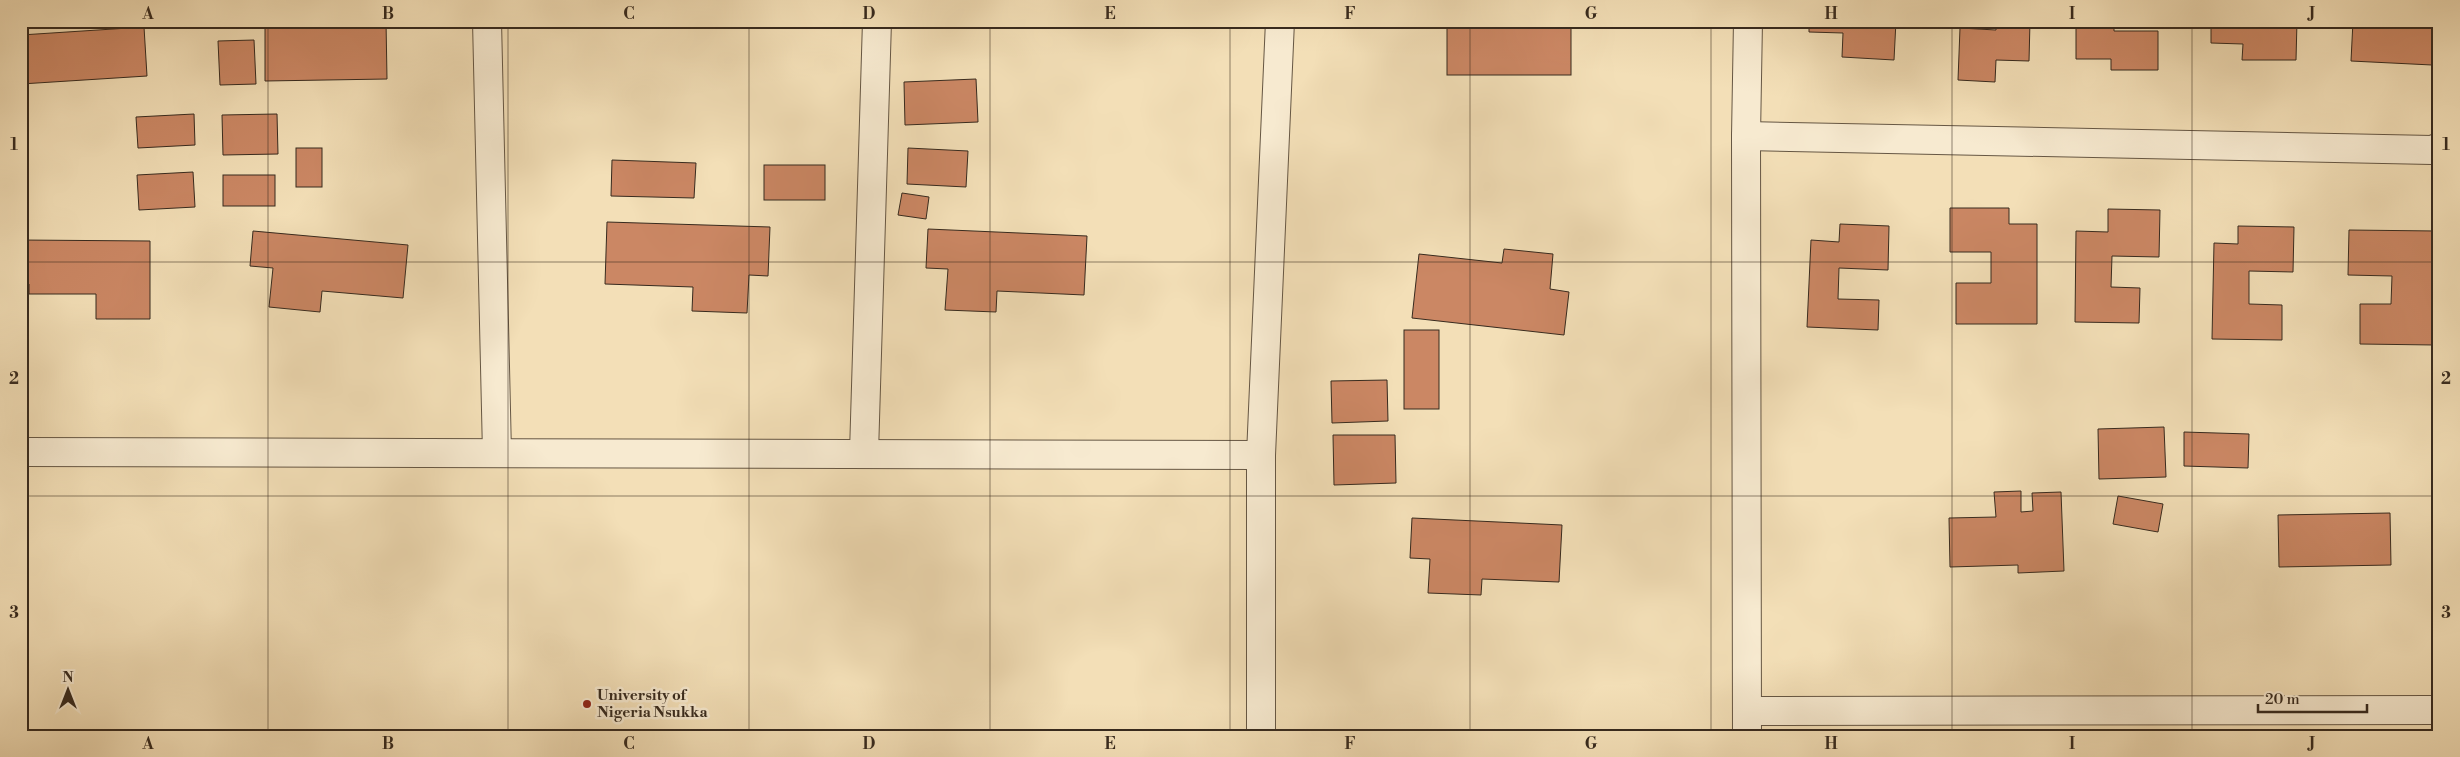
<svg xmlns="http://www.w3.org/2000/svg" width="2460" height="757" viewBox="0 0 2460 757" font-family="'Libre Bodoni',serif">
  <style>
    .building { fill: #cb8764; stroke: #372a1e }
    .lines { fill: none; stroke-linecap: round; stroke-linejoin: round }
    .minor-casing { stroke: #665744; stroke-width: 30 }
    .minor { stroke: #f7ead0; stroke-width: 28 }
    .grid { fill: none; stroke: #372a1e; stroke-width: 1; stroke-opacity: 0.55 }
    .poi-dot { fill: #8f2418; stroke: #f7ead0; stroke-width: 2 }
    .labels { text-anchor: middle; stroke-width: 5; stroke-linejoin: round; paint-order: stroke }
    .poi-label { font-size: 15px; font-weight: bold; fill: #372a1e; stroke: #f7ead0; text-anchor: start }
    .neatline { fill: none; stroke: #372a1e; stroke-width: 2 }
    .grid-label { font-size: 16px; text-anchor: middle; font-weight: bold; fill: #372a1e }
  </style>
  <rect width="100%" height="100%" fill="#f3dfb7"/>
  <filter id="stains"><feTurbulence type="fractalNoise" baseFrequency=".004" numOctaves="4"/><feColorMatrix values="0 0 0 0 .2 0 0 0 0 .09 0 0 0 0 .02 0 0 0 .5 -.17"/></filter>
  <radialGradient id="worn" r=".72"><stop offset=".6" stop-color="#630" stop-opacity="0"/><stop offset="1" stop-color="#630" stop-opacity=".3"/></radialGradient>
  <g class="building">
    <polygon points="265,21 386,21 387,79 265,81"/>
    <rect x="1447" y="21" width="124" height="54"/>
    <polygon points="1809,21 1896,21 1894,60 1842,57 1843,33 1809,32"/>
    <polygon points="1996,21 2030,21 2029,61 1996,60 1995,82 1958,80 1960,28 1996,30"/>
    <polygon points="2076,21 2114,21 2114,31 2158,31 2158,70 2111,70 2111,59 2076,59"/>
    <polygon points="2211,21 2297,21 2296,60 2242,60 2243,44 2211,43"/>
    <polygon points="2353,21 2434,21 2432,65 2351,61"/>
    <polygon points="144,27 147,76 21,84 21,35"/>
    <polygon points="254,40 256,84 220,85 218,41"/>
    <polygon points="976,79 978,122 905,125 904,82"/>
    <polygon points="194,114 195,145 138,148 136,117"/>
    <polygon points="277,114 278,154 223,155 222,115"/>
    <rect x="296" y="148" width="26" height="39"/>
    <polygon points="908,148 968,151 966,187 907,184"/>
    <polygon points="612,160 696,163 694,198 611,196"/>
    <rect x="764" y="165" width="61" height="35"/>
    <polygon points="193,172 195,207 139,210 137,175"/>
    <rect x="223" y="175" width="52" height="31"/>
    <polygon points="902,193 929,197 926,219 898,215"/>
    <polygon points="1950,208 2009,208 2009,224 2037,224 2037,324 1956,324 1956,283 1991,283 1991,252 1950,252"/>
    <polygon points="2108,209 2160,210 2159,257 2112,256 2111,287 2140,288 2139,323 2075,322 2076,231 2108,232"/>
    <polygon points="607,222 770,227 768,276 749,275 747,313 692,311 693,287 605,284"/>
    <polygon points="1840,224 1889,226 1888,270 1839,268 1838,299 1879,300 1878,330 1807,327 1811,240 1839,242"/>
    <polygon points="2238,226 2294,227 2293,272 2249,271 2249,304 2282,305 2282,340 2212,339 2214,243 2238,244"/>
    <polygon points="928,229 1087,236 1084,295 997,291 996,312 945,310 948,269 926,268"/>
    <polygon points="2349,230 2436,231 2434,345 2360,344 2360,304 2391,304 2392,276 2348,275"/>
    <polygon points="253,231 408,245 403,298 322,291 320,312 269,307 273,268 250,266"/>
    <polygon points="21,240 150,241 150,319 96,319 96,294 29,294 29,284 21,284"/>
    <polygon points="1504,249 1553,254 1550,289 1569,292 1564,335 1412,318 1419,254 1502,263"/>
    <rect x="1404" y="330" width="35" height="79"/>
    <polygon points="1387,380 1388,421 1332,423 1331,381"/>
    <polygon points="2164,427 2166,477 2099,479 2098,429"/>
    <polygon points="2184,432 2249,434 2248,468 2184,466"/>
    <polygon points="1333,435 1395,435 1396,483 1334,485"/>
    <polygon points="2021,491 2021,512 2033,511 2032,493 2061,492 2064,571 2018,573 2018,565 1950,567 1949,518 1996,517 1994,492"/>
    <polygon points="2118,496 2163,504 2158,532 2113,524"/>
    <polygon points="2390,513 2391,565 2279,567 2278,515"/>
    <polygon points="1412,518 1562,525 1559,582 1482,579 1481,595 1428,593 1430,559 1410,558"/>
  </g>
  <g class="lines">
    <defs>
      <g id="minor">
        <polyline points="487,21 497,453"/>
        <polyline points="1746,136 2432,150 2439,147"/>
        <polyline points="21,452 1261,455"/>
        <polyline points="864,453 877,21"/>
        <polyline points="1747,711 2439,710"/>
        <polyline points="1261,736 1261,455 1280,21"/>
        <polyline points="1747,736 1746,136 1748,21"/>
      </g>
    </defs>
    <use href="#minor" class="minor-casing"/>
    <use href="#minor" class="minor"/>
  </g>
  <path class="grid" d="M268 21V736M508 21V736M749 21V736M990 21V736M1230 21V736M1470 21V736M1711 21V736M1952 21V736M2192 21V736M21 262H2439M21 496H2439"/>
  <circle class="poi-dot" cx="587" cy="704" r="5"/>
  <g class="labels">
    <g class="poi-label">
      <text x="597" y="700">University of<tspan x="597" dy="17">Nigeria Nsukka</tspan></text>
    </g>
  </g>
  <rect width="2460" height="757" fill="none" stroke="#f3dfb7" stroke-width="55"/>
  <g transform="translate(68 690)" stroke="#f7ead0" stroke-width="4" paint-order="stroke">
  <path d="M0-4L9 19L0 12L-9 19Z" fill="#372a1e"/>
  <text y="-8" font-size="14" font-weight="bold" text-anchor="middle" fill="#372a1e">N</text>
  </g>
  <path d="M2258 704v8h109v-8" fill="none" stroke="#372a1e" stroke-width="2.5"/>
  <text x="2265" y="704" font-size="15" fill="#372a1e" stroke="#f7ead0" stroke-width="4" paint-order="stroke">20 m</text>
  <rect x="28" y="28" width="2404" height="702" class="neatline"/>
  <g class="grid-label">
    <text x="148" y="19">A</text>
    <text x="388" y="19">B</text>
    <text x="629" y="19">C</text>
    <text x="869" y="19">D</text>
    <text x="1110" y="19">E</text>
    <text x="1350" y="19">F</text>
    <text x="1591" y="19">G</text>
    <text x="1831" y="19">H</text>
    <text x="2072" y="19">I</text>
    <text x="2312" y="19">J</text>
    <text x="14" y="150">1</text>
    <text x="2446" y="150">1</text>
    <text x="14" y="384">2</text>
    <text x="2446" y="384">2</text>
    <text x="14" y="618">3</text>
    <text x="2446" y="618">3</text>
    <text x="148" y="749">A</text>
    <text x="388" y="749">B</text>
    <text x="629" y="749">C</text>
    <text x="869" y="749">D</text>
    <text x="1110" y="749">E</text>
    <text x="1350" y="749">F</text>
    <text x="1591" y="749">G</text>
    <text x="1831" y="749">H</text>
    <text x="2072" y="749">I</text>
    <text x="2312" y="749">J</text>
  </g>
  <rect width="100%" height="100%" filter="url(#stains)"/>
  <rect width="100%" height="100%" fill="url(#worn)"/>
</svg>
